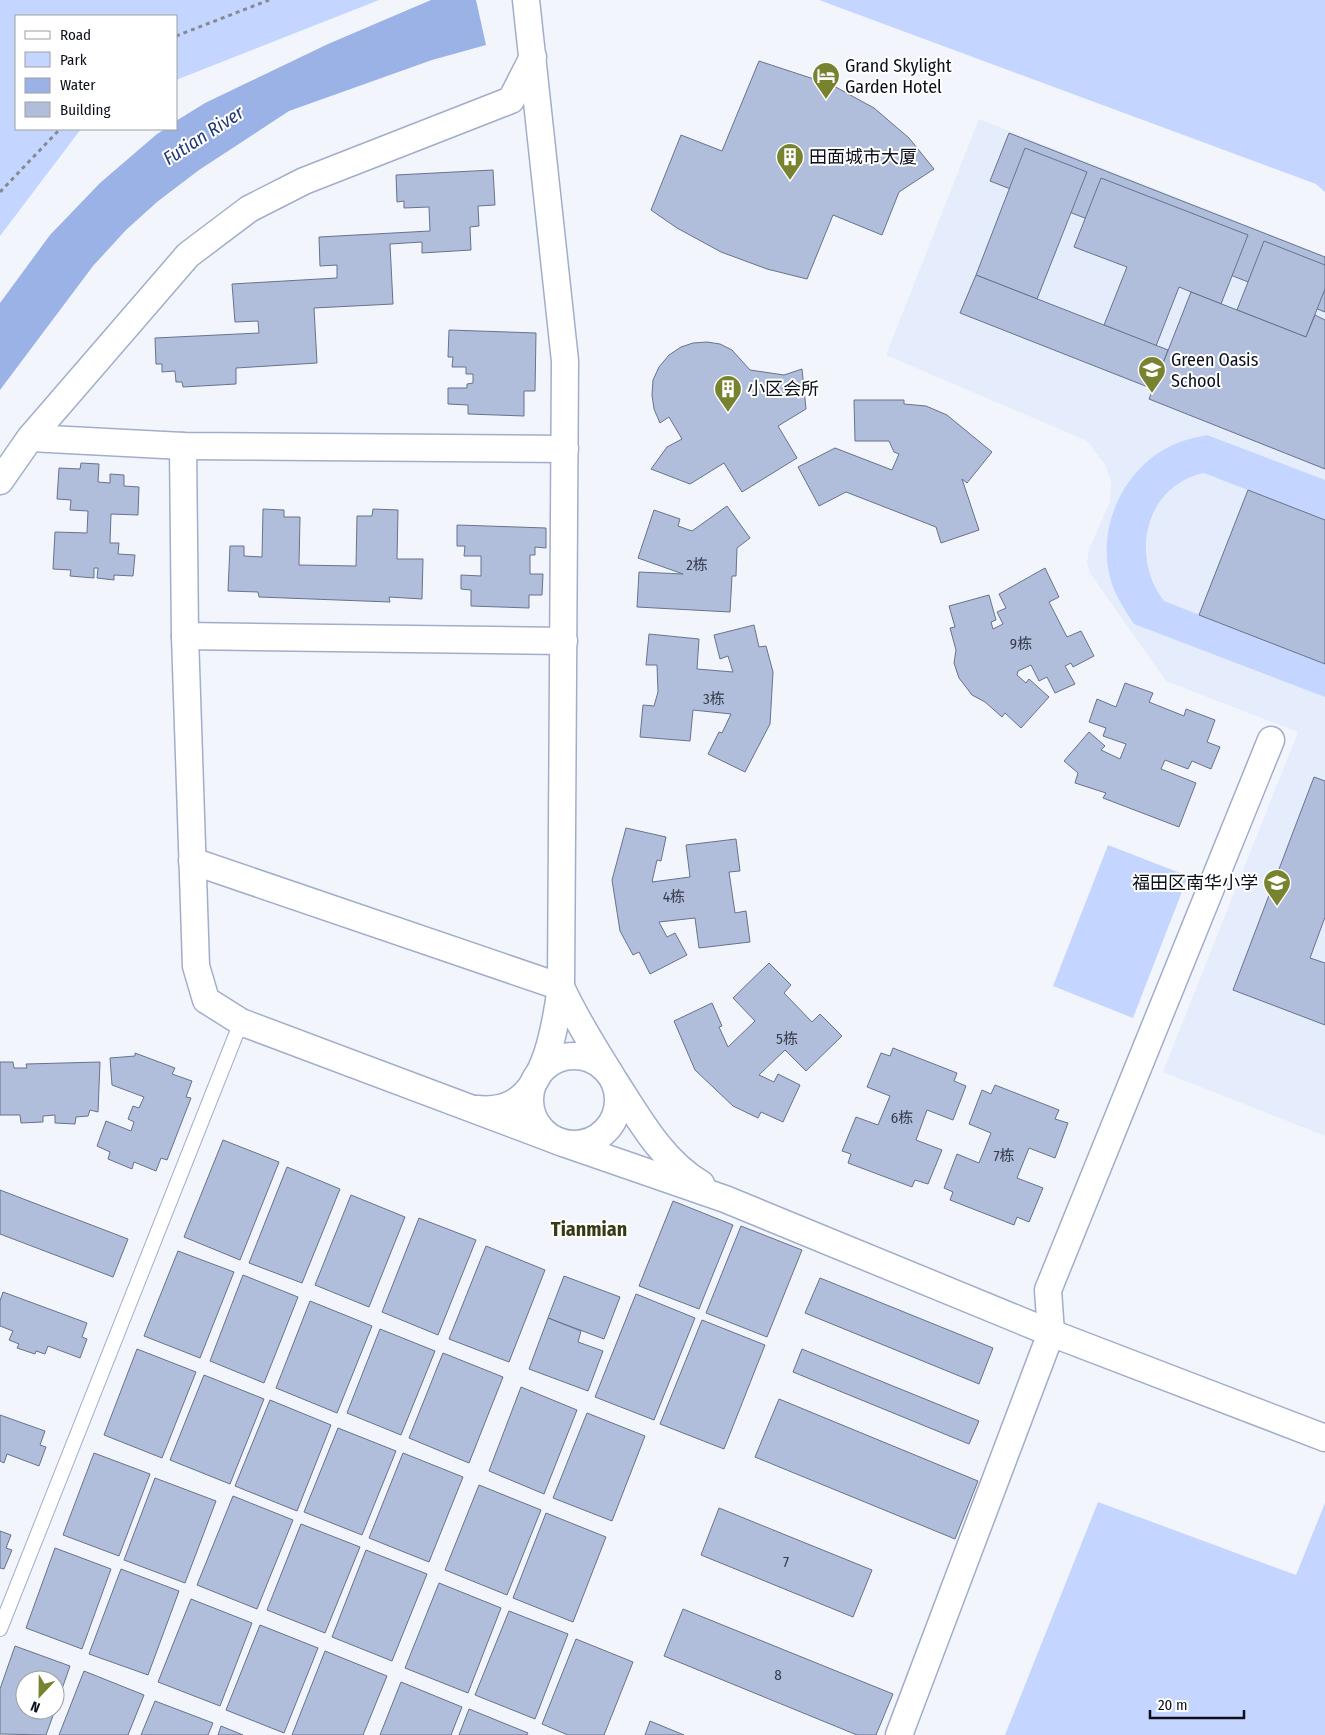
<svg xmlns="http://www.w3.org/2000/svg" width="1325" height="1735" viewBox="0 0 1325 1735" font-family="'Fira Sans Condensed','Noto Sans SC',sans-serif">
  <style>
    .built { fill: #e5ecfb }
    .green { fill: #c4d6ff }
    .water { fill: #9bb2e7 }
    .building { fill: #b0bddb; stroke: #67738e }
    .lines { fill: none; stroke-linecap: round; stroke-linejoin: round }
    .lane-casing { stroke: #a1aecb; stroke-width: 16 }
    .street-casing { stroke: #a1aecb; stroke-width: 29 }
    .path { stroke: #868a91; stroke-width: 3; stroke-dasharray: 4 4; stroke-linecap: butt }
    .lane { stroke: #fff; stroke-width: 14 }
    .street { stroke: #fff; stroke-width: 26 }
    .labels { text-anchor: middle; stroke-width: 4; stroke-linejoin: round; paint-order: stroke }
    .number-label { font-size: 15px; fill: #343b4a }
    .poi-label { font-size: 18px; fill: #0b101a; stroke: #fff; text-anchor: start }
    .water-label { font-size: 19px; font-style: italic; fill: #223977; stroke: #fff }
    .quarter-label { font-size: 20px; font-weight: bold; fill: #363b13; stroke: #fff }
  </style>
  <rect width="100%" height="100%" fill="#f2f5fb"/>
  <polygon class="built" points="979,119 1325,256 1325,1136 1163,1072 1298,732 1166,681 1090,573 1087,563 1089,549 1110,502 1111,480 1104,463 1087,441 886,355"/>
  <g class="green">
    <polygon points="0,0 379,0 176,80 176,16 16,16 16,129 81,129 0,236"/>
    <polygon points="819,0 1325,0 1325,192 1316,184"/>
    <path d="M1207 435 1325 480V520L1204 473C1144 486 1130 557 1164 601L1325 664V697L1134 624C1126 611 1117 599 1112 584 1095 533 1120 473 1167 448 1179 441 1193 438 1207 435Z"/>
    <polygon points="1108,845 1188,876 1133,1018 1053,986"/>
    <polygon points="1098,1502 1296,1575 1325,1503 1325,1735 1005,1735"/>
  </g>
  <polygon class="water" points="431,0 476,0 486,45 432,60 289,111 199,170 157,202 126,230 93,266 0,390 0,303 50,235 100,183 157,134 165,129 176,129 176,121 205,103 328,44"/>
  <g class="building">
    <polygon points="759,61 832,85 874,108 909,138 934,169 899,192 882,235 833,215 807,279 767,269 721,252 677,228 651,210 681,135 722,151"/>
    <polygon points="1009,133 1325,257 1325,312 990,181"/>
    <polygon points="1025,148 1087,172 1037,299 976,275"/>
    <polygon points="493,170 495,205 478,206 479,226 470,227 471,250 422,253 422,242 390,244 393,304 314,308 317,363 236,368 236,384 183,387 182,382 176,382 175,371 162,372 162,364 156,364 155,338 259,333 258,321 235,322 232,284 337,278 337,265 320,266 319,237 430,231 429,207 404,208 404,201 397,202 396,175"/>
    <polygon points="1101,178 1248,235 1221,304 1179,287 1156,346 1104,325 1127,267 1074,247"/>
    <polygon points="1264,241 1325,265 1325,289 1306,337 1237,310"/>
    <polygon points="976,275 1168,350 1153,389 960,313"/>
    <polygon points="1191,292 1306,337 1315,315 1325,320 1325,469 1149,399"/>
    <polygon points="449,330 536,333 535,391 524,391 524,416 468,414 468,405 448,404 448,388 467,388 467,384 473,383 473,374 466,374 466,367 452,367 453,357 448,357"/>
    <polygon points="707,342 720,344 732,350 750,370 784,375 802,369 806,409 778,426 797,458 742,492 724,463 690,484 651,469 667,447 682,439 669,417 660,423 654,409 652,395 653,380 659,367 669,355 681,347 693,343"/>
    <polygon points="854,400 904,400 904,404 926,406 947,415 992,452 967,483 962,479 979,530 941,543 936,527 846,492 819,506 798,467 835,448 892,470 899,454 894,452 889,441 855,441"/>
    <polygon points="81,463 99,464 98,482 110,483 110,474 124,475 124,486 139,487 138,515 111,514 110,543 119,543 118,554 135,555 133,576 114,575 114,580 97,578 98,568 94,568 94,578 70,576 71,570 53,569 55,532 87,533 88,511 70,510 71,500 57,499 59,468 80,469"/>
    <polygon points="1248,490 1325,520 1325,664 1199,615"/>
    <polygon points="727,506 750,538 737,548 736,576 732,576 730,612 637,607 639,572 683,574 638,558 654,510 680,519 678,526 692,531"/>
    <polygon points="263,509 284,510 284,517 300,517 299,565 356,566 357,516 372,516 373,509 398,510 397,559 423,559 422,599 389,597 390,602 259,597 258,592 228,591 230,546 244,546 244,556 262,557"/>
    <polygon points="457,525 546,528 546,548 535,547 535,555 530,555 530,574 543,574 542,595 529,595 529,608 471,606 471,590 461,589 461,575 481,576 481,556 464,556 465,546 457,546"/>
    <polygon points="1045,568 1059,597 1049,602 1067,637 1081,631 1094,656 1073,667 1071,663 1065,666 1075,684 1055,693 1047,677 1039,681 1031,665 1018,671 1017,675 1026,683 1029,679 1049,697 1021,728 1005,713 1002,717 985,702 972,695 959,678 954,663 956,650 950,628 955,627 949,606 989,595 996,620 991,622 993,629 1003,624 997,612 1006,608 999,594"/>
    <polygon points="754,625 759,647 766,646 773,672 770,724 745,772 708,754 719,732 722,733 731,714 693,710 690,741 640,737 643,705 654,706 658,692 657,665 646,665 649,634 699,639 697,669 733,672 728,656 720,659 714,635"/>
    <polygon points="1125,683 1153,693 1149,702 1184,716 1186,709 1215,720 1207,742 1220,747 1211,769 1192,761 1188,769 1165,760 1161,769 1196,783 1179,827 1103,798 1106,793 1075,783 1078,773 1064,761 1089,732 1105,746 1101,750 1120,759 1126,744 1103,736 1106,728 1089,722 1097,699 1116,707"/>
    <polygon points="1314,777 1325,781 1325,917 1310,958 1325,963 1325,1025 1233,990"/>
    <polygon points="626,828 666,837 661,861 657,860 652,882 690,877 686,845 736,839 740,871 729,872 735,913 746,911 750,942 699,948 695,918 659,922 667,937 675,933 687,955 650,974 639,952 633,955 620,931 612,880"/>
    <polygon points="769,963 791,985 784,993 812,1022 820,1014 842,1036 806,1071 785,1050 759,1075 774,1082 778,1074 800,1085 783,1122 761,1112 758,1118 733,1106 695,1070 674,1021 712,1003 722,1026 719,1027 728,1047 755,1021 733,998"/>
    <polygon points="893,1048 957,1073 954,1081 966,1086 953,1120 927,1110 916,1140 942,1150 928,1184 915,1180 912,1187 848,1163 851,1154 842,1151 856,1117 878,1125 890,1096 867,1087 881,1053 890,1056"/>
    <polygon points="135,1053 175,1068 172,1074 192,1081 186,1097 191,1098 167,1160 161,1158 156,1171 134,1162 132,1169 108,1159 110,1152 97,1146 106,1121 131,1131 134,1122 128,1119 133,1106 139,1108 144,1097 112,1085 110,1058 135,1056"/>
    <polygon points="0,1062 13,1062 14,1068 27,1068 26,1064 100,1062 98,1112 90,1110 88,1116 76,1117 75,1124 55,1123 55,1115 43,1116 43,1122 21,1123 20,1115 0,1115"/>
    <polygon points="995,1085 1059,1110 1055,1119 1068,1123 1055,1158 1029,1148 1017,1178 1043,1188 1029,1222 1017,1217 1014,1225 950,1200 953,1192 944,1188 957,1154 979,1163 991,1133 969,1124 982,1090 991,1094"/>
    <polygon points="223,1140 279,1162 240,1260 184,1237"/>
    <polygon points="287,1167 340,1189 302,1283 249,1263"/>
    <polygon points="0,1190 128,1239 113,1277 0,1234"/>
    <polygon points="351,1195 405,1217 369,1307 315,1285"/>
    <polygon points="673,1201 733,1225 699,1309 639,1286"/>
    <polygon points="419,1218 476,1240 438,1335 382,1312"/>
    <polygon points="741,1226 802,1250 767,1337 706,1313"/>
    <polygon points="486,1246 545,1270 509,1362 449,1339"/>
    <polygon points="178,1251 234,1272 200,1358 144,1336"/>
    <polygon points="243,1275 298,1297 264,1383 210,1361"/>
    <polygon points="564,1276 620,1297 604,1339 548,1318"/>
    <polygon points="820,1278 993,1348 979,1384 805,1313"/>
    <polygon points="3,1292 87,1323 82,1337 87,1339 80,1358 48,1346 45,1354 36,1351 35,1354 17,1348 19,1344 9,1340 13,1331 0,1326 0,1301"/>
    <polygon points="636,1294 695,1318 654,1420 595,1397"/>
    <polygon points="310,1301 372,1326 337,1413 276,1388"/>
    <polygon points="548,1318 581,1331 578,1342 603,1351 588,1391 529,1369"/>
    <polygon points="702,1320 765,1345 724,1449 660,1424"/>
    <polygon points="380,1329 435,1351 401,1435 347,1413"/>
    <polygon points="137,1349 196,1372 162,1458 104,1435"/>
    <polygon points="802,1349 979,1421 969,1444 793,1372"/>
    <polygon points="443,1353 503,1377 469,1463 409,1438"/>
    <polygon points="204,1375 264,1399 230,1484 170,1460"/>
    <polygon points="521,1387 577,1410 544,1494 489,1471"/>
    <polygon points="779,1399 978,1481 955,1539 755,1457"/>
    <polygon points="270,1400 331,1425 297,1511 235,1486"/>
    <polygon points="587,1413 645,1436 612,1521 553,1498"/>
    <polygon points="0,1415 45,1431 40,1445 46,1447 39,1466 7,1454 4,1463 0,1461"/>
    <polygon points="338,1428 396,1451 362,1535 304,1512"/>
    <polygon points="94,1453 150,1474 119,1556 63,1535"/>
    <polygon points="403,1453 463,1477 429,1562 369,1538"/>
    <polygon points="155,1478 216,1501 185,1583 124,1560"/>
    <polygon points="479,1485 541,1510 507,1595 445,1570"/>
    <polygon points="233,1496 293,1520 257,1609 197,1585"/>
    <polygon points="719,1508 872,1570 853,1617 701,1555"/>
    <polygon points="546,1513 606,1537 573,1622 513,1598"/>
    <polygon points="301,1524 360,1547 325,1633 267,1610"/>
    <polygon points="0,1531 11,1535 6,1548 12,1550 4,1569 0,1568"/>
    <polygon points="55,1548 111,1569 82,1649 26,1628"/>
    <polygon points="366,1550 427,1574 392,1661 332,1637"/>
    <polygon points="121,1569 179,1591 148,1675 89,1654"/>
    <polygon points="439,1583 501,1608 468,1693 405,1668"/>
    <polygon points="191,1599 252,1623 220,1706 158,1682"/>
    <polygon points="683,1609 893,1694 876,1735 857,1735 664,1656"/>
    <polygon points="509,1611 568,1634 535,1719 475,1695"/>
    <polygon points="260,1625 318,1648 284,1733 226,1710"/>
    <polygon points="576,1639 633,1662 604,1735 568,1735 542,1724"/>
    <polygon points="15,1646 70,1666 55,1709 55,1680 25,1680 25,1710 55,1710 46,1735 0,1734 0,1689"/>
    <polygon points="325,1651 387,1676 363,1735 292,1735"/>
    <polygon points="84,1671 144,1695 128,1735 59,1735"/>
    <polygon points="401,1682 462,1707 451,1735 380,1735"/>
    <polygon points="155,1701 213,1723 208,1735 141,1735"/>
    <polygon points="469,1709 528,1733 527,1735 459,1735"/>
    <polygon points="650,1721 684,1735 645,1735"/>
    <polygon points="221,1726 243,1735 218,1735"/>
  </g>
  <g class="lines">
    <defs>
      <polyline id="lane" points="0,1629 241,1022"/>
      <g id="street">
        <polyline points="30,438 183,446 565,449"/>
        <polyline points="183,446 185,636 196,966 206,1000 241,1022 563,1143 725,1199 1051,1333 1325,1438"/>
        <polyline points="0,481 30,438 188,255 249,209 304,181 511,100 533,57"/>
        <polyline points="185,636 564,641"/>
        <path d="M192 861 561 987C576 1020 595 1049 614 1080 638 1117 661 1160 701 1184"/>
        <circle cx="574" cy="1100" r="44"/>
        <path d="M477 1109C489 1110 500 1110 511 1104 547 1087 556 1022 561 987L565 361 526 0"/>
        <polyline points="899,1735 1051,1333 1048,1290 1271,740"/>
      </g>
    </defs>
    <use href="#lane" class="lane-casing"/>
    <use href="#street" class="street-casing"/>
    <g class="path">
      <polyline points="176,36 269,0"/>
      <polyline points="0,192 60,129"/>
    </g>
    <use href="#lane" class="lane"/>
    <use href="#street" class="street"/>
  </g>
  <defs>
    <symbol id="hotel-pin" viewBox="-11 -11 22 30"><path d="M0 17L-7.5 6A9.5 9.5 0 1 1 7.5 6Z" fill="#788330" stroke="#fff"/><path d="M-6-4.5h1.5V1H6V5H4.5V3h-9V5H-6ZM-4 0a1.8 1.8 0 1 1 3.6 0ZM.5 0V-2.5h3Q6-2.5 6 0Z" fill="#fff"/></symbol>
    <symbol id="building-pin" viewBox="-11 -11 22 30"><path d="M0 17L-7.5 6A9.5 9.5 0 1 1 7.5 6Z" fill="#788330" stroke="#fff"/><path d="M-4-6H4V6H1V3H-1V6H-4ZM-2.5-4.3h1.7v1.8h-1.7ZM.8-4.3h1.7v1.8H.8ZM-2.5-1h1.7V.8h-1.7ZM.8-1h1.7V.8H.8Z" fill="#fff"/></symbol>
    <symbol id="school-pin" viewBox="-11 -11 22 30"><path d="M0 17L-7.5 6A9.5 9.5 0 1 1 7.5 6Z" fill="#788330" stroke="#fff"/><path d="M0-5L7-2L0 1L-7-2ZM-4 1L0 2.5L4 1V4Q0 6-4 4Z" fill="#fff"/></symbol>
  </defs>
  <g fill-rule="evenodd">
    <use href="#hotel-pin" x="810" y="60" width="32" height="43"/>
    <use href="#building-pin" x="774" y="141" width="32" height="43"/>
    <use href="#school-pin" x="1136" y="354" width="32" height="43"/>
    <use href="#building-pin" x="712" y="373" width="32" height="43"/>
    <use href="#school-pin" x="1261" y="867" width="32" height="43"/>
  </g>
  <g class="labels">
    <g class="number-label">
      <text x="697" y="570">2栋</text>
      <text x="1021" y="649">9栋</text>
      <text x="714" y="704">3栋</text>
      <text x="674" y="902">4栋</text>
      <text x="787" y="1044">5栋</text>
      <text x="902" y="1123">6栋</text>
      <text x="1004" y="1161">7栋</text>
      <text x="786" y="1567">7</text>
      <text x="778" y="1680">8</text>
    </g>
    <g class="poi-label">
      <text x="845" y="72">Grand Skylight<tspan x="845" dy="21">Garden Hotel</tspan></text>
      <text x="809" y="163">田面城市大厦</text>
      <text x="1171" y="366">Green Oasis<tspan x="1171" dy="21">School</tspan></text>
      <text x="747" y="395">小区会所</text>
      <text x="1258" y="889" text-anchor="end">福田区南华小学</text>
    </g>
    <g class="water-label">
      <text transform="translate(203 135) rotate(-33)" y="7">Futian River</text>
    </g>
    <g class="quarter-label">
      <text x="589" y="1236">Tianmian</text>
    </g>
  </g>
  <rect x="15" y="15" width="162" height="115" fill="#ffffff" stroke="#9d9fa3"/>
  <rect x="25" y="31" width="25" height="8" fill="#ffffff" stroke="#9d9fa3"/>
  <text x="60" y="40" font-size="15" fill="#0b101a">Road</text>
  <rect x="25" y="52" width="25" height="15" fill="#c4d6ff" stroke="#9d9fa3"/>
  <text x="60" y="65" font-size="15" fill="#0b101a">Park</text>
  <rect x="25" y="78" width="25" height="15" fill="#9bb2e7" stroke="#9d9fa3"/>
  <text x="60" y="90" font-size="15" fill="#0b101a">Water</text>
  <rect x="25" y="102" width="25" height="15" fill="#b0bddb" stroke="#9d9fa3"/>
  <text x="60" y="115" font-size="15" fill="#0b101a">Building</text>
  <g transform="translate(40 1695) rotate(202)"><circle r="24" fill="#ffffff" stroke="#9d9fa3"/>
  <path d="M0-4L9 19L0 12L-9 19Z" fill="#788330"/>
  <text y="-8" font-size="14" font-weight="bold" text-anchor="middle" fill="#0b101a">N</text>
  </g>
  <path d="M1150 1710v8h94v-8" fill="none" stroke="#0b101a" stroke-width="2.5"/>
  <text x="1158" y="1710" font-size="15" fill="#0b101a" stroke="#ffffff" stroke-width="4" paint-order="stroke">20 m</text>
</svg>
